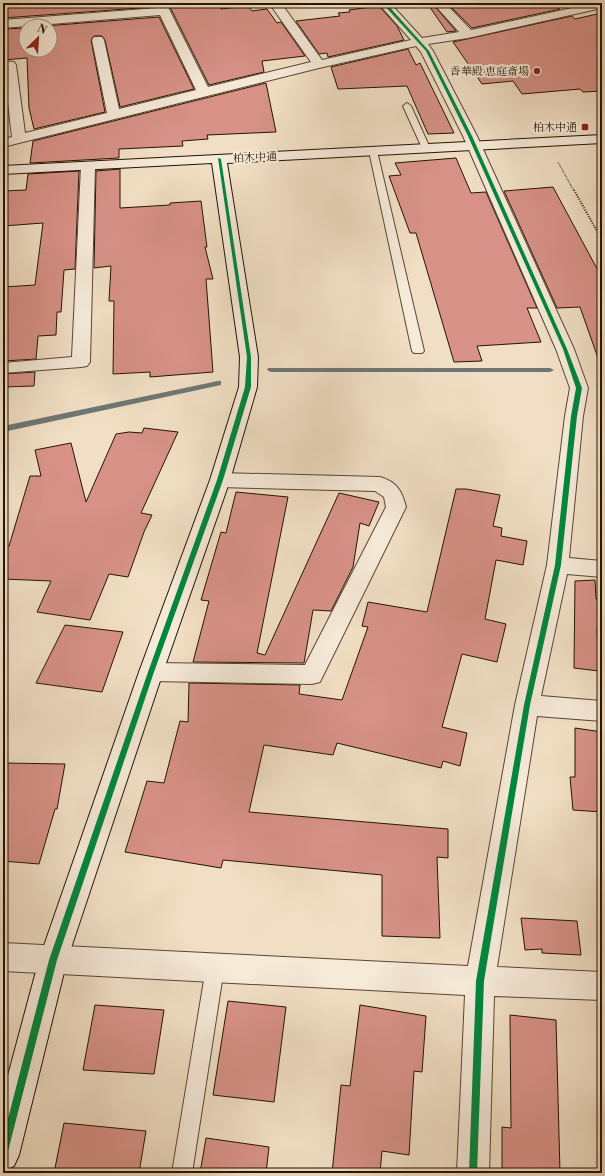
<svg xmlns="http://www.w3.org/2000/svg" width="605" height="1176" viewBox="0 0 605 1176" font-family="'Libre Bodoni','Noto Serif JP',serif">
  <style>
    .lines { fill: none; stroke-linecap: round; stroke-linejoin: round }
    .stream { fill: #6e7773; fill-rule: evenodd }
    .building { fill: #d89288; stroke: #241300 }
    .lane-casing { stroke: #574631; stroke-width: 2 }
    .street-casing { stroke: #574631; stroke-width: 2 }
    .secondary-casing { stroke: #241300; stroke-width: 2 }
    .path-far1 { stroke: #241300; stroke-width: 1.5; stroke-dasharray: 0.5 1; stroke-linecap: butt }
    .path { stroke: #241300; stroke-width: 2; stroke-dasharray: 1 1.5; stroke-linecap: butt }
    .lane { fill: #f6ead9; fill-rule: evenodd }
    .street { fill: #f6ead9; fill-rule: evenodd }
    .secondary { fill: #f6ead9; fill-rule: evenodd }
    .cycleway-casing { stroke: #f6ead9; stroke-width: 2 }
    .cycleway { fill: #00873e; fill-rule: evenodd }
    .poi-dot { fill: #8f2418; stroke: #f6ead9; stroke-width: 1.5 }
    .labels { text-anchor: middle; stroke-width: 4; stroke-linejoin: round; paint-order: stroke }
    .far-poi-label { font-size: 11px; fill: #241300; stroke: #f6ead9; text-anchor: end }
    .far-street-label { font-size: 11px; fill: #241300; stroke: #f6ead9 }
  </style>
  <rect width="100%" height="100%" fill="#f1dfc5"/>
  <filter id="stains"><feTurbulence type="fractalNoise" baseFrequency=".005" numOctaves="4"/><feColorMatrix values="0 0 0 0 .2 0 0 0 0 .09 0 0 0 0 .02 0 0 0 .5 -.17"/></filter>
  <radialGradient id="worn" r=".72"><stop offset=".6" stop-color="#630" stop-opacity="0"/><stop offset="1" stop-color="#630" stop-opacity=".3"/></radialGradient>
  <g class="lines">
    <g class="stream">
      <polygon points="268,368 550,368 554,370 550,372 271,372 267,370"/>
      <polygon points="218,381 221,381 221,385 3,432 3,426"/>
    </g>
  </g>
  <g class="building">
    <polygon points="35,3 153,3 154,7 3,18 3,6"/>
    <polygon points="168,3 221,3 221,9 248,6 252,11 267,9 277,23 281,22 305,56 262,61 264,72 209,85"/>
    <polygon points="427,3 432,3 456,31 447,32"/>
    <polygon points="447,3 551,3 560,9 472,28"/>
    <polygon points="379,6 397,26 404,40 328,57 327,53 319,54 296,21 340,16 338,13 350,12 349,10"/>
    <polygon points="602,13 602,91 583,92 580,89 522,94 513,81 482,84 453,42 572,16 575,19"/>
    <polygon points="159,17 194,89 120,107 105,40 102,36 94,36 91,40 105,112 34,129 29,108 27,58 3,60 3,29 26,28 26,50 50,50 50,26 45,26"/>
    <polygon points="408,49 416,65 420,63 454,133 428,134 407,86 338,89 331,67"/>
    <polygon points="266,83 276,132 207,135 208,139 182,141 183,146 119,149 119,158 30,163 33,141"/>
    <polygon points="456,158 471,193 486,192 537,308 527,308 541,342 477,346 482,361 454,362 416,233 410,233 389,176 401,175 395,163"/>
    <polygon points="120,169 120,208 170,205 170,203 201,201 207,247 205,247 213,279 206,279 213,372 150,377 150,372 113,374 114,301 109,301 111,266 94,268 96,171"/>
    <polygon points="79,171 75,269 64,270 61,312 57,312 56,335 38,336 36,359 3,361 3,287 35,285 43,223 3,226 3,191 26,190 28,174"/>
    <polygon points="553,187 602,278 602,357 598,358 580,307 557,308 504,191"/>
    <polygon points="35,372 34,386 3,387 3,374"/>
    <polygon points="144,428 178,432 141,513 152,515 144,532 128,577 109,574 90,620 37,612 51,581 3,579 3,546 9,546 30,476 41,476 35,450 71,443 86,502 116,434 129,432 142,433"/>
    <polygon points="456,489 466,489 500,495 493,526 502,528 501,536 527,541 523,565 496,560 485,619 506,624 497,662 462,654 442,727 467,733 460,766 443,761 441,768 337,743 333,755 264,745 249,812 448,829 448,858 437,857 440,938 382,936 382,875 223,860 221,868 125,852 147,781 164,783 180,721 188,722 189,683 300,685 299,694 342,700 368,627 362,626 368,602 427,612"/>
    <polygon points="236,492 288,497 257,653 265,655 339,493 379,502 369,526 360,523 353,567 331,611 313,610 304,663 193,662 209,601 201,600 221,532 226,533"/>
    <polygon points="595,580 596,599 602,600 602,631 597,630 599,671 574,668 575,581"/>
    <polygon points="65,625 123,632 102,692 36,683"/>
    <polygon points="575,728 602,732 602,812 573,810 570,777 575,777"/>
    <polygon points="3,763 65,764 57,809 55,809 39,864 3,861"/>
    <polygon points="521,918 577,921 581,955 542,953 542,949 525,950"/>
    <polygon points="228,1001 286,1007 274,1102 213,1095"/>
    <polygon points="95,1005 164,1010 154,1074 83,1070"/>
    <polygon points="360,1005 426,1016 422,1072 414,1071 409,1155 382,1151 380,1173 332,1173 341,1085 350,1086"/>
    <polygon points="510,1015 556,1020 560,1173 502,1173 502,1127 511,1128"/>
    <polygon points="64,1123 146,1131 139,1173 54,1173"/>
    <polygon points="206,1138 269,1147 266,1173 200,1173"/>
  </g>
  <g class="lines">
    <defs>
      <g id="lane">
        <polygon points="407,103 411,106 430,148 429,150 426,151 422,148 403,106"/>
        <polygon points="373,148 377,151 424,351 422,353 414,353 412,351 369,151"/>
        <polygon points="215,959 221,962 224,968 192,1173 172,1173 206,968 209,962"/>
      </g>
      <g id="street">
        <polygon points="154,3 166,3 208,87 311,62 269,3 281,3 322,60 411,40 378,3 390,3 422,38 459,32 433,3 445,3 471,30 595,3 602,3 602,8 468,38 428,44 433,51 477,136 574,349 588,388 583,416 569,558 602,561 602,577 567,574 541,696 602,701 602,721 537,716 497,967 602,972 602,1000 494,996 489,1173 457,1173 465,995 3,971 3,943 468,966 515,705 547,565 565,416 570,388 556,349 463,136 421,52 416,46 319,68 3,147 3,139 12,137 3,61 14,62 16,65 25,133 107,113 92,40 94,37 102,37 104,40 119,109 196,90 160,15 3,28 3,20 157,8"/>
        <polygon points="88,162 93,163 95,166 90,362 87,366 81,367 3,373 3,363 72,357 81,166 83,163"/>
        <path d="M220 473 380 477C397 482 402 491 406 507L320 682 312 684 151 681 143 679 139 672 143 665 151 663 305 665 386 507 384 497 375 491 220 487 213 485 210 480 213 475Z"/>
      </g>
      <polygon id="secondary" points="602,135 602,143 227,163 258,357 257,387 230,480 163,672 67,960 19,1155 14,1166 3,1171 3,1094 39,960 139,672 210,480 239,387 240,357 212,163 3,174 3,166"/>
    </defs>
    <use href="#lane" class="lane-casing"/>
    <use href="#street" class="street-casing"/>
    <use href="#secondary" class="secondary-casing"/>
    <polyline class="path-far1" points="558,162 574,191"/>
    <polyline class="path" points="574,190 602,240"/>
    <use href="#lane" class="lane"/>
    <use href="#street" class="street"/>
    <use href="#secondary" class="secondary"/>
    <defs>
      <g id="cycleway">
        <polygon points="382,3 386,3 429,51 472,136 567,349 582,388 577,416 561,565 530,705 484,981 477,1173 469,1173 476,981 524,705 555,565 571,416 576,388 563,349 468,136 426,51"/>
        <polygon points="218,158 221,159 251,357 251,387 223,480 154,672 57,960 7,1155 6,1158 3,1159 3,1138 49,960 148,672 217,480 245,387 247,357"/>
      </g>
    </defs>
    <use href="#cycleway" class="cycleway-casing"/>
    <use href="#cycleway" class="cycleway"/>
  </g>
  <g class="poi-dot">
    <circle cx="537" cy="71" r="4"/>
    <rect x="581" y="123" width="8" height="8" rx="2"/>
  </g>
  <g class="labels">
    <g class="far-poi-label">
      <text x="529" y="75">香華殿 恵庭斎場</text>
      <text x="577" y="131">柏木中通</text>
    </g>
    <g class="far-street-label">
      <text transform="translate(255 157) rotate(-3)" y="4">柏木中通</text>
    </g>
  </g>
  <rect width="605" height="1176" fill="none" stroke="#f1dfc5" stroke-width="16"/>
  <rect x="4" y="4" width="597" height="1168" fill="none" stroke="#241300" stroke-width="2"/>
  <rect x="8" y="8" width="589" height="1160" fill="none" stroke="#241300"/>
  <g transform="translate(38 38) rotate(25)"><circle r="19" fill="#f6ead9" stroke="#a29482"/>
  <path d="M0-3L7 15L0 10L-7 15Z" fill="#8f2418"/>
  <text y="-6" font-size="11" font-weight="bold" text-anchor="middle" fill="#241300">N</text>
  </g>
  <rect width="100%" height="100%" filter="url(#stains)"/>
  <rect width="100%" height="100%" fill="url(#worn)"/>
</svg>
